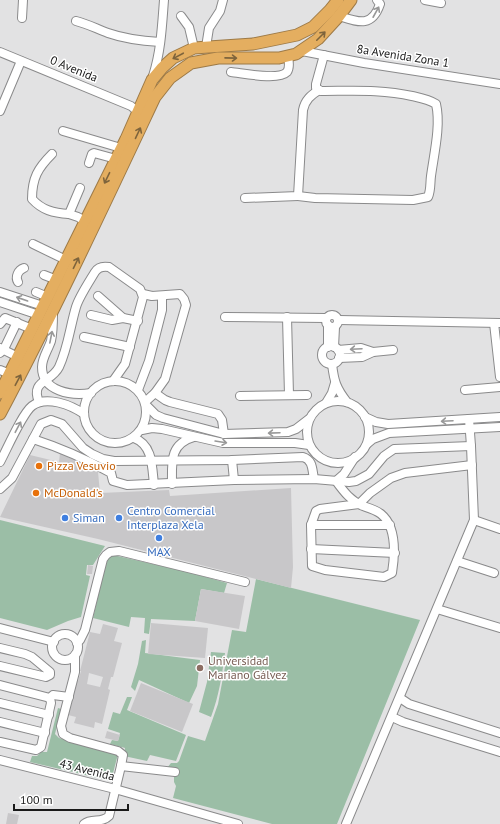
<svg xmlns="http://www.w3.org/2000/svg" width="500" height="824" viewBox="0 0 500 824" font-family="'PT Sans',sans-serif">
  <style>
    .green { fill: #9bbea6 }
    .building { fill: #c8c7c9; fill-rule: evenodd }
    .lines { fill: none; stroke-linecap: round; stroke-linejoin: round }
    .minor-casing { stroke: #8a8a8b; stroke-width: 10 }
    .highway-casing { stroke: #9d7a47; stroke-width: 13 }
    .minor { stroke: #fff; stroke-width: 8 }
    .highway { stroke: #e4ae60; stroke-width: 11 }
    .oneway { stroke: #989898 }
    .oneway2 { stroke: #7e643c }
    .food-dot { fill: #e8710a; stroke: #fff; stroke-width: 1.5 }
    .shop-dot { fill: #3f7fe0; stroke: #fff; stroke-width: 1.5 }
    .education-dot { fill: #8d6e63; stroke: #fff; stroke-width: 1.5 }
    .labels { text-anchor: middle; stroke-width: 3; stroke-linejoin: round; paint-order: stroke }
    .street-label { font-size: 12px; fill: #191919; stroke: #fff }
    .food-label { font-size: 12px; fill: #c56008; stroke: #fff; text-anchor: start }
    .shop-label { font-size: 12px; fill: #366cbe; stroke: #fff; text-anchor: start }
    .education-label { font-size: 12px; fill: #785e54; stroke: #fff; text-anchor: start }
  </style>
  <rect width="100%" height="100%" fill="#e2e2e3"/>
  <g class="green">
    <polygon points="0,520 105,546 93,565 87,565 86,575 90,576 81,617 68,621 47,630 0,618"/>
    <polygon points="113,555 188,572 227,583 224,593 201,589 195,621 151,619 149,634 144,633 145,618 131,617 129,627 93,618 105,566 108,558"/>
    <polygon points="256,579 420,620 337,824 272,824 173,798 176,786 174,782 174,777 167,768 171,763 177,763 179,761 188,736 205,741 218,704 232,630 246,632"/>
    <polygon points="146,640 145,653 200,660 197,686 189,703 139,680 135,691 131,687 138,664 142,641"/>
    <path d="M211 652 225 653C222 675 219 696 211 717L199 712 207 682Z"/>
    <polygon points="127,697 132,697 127,710 186,735 176,761 150,755 147,761 124,756 125,748 110,744 112,740 118,741 120,733 108,729 113,712 120,714"/>
    <polygon points="58,708 61,709 55,734 59,738 118,754 111,781 30,762 32,756 37,756 41,752 47,752"/>
  </g>
  <g class="building">
    <polygon points="60,453 98,472 100,493 169,490 170,496 291,488 293,567 291,588 98,539 0,517 30,455 59,462"/>
    <polygon points="88,565 93,566 92,574 87,574"/>
    <polygon points="201,589 245,596 239,629 195,621"/>
    <polygon points="151,623 208,628 205,658 148,654"/>
    <path d="M103 624 118 628 114 641 122 643 113 677H111L108 689 110 690 102 724 95 722 94 728 74 723 76 717 68 715 77 681H78L81 671H80L90 632 100 634ZM89 673 103 677 100 687 87 684Z"/>
    <polygon points="141,683 193,704 182,732 130,711"/>
    <polygon points="107,731 120,735 118,741 105,738"/>
    <polygon points="8,813 19,815 17,824 6,824"/>
  </g>
  <g class="lines">
    <defs>
      <g id="minor">
        <polyline points="425,0 441,3"/>
        <polyline points="181,16 189,27 194,48"/>
        <path d="M339 16C358 22 372 28 380 4L377 0"/>
        <polyline points="22,18 23,0"/>
        <path d="M76 21C88 24 97 29 108 33 125 39 143 41 160 42"/>
        <polyline points="206,47 209,28 220,11 223,0"/>
        <polyline points="302,51 364,63 500,84"/>
        <polyline points="0,52 131,106 137,111"/>
        <path d="M231 72C242 73 278 81 287 72 290 68 289 62 288 57"/>
        <path d="M153 76C161 51 162 26 164 0"/>
        <polyline points="0,111 21,61"/>
        <polyline points="63,131 121,148"/>
        <path d="M52 154C38 168 32 178 32 199 42 210 53 213 69 214"/>
        <polyline points="89,163 92,154 94,153 116,159"/>
        <polyline points="80,188 69,214 78,217 85,221"/>
        <path d="M298 196 315 198 413 200 428 197C431 190 430 183 431 176 434 154 441 125 436 104 428 99 421 98 412 96 382 89 352 91 321 91L316 88V84L324 55"/>
        <path d="M245 198 298 196 303 110C305 100 311 95 319 90"/>
        <polyline points="33,244 66,260"/>
        <polyline points="44,275 57,280"/>
        <path d="M18 282C15 277 18 270 24 268"/>
        <polyline points="0,292 43,306"/>
        <polyline points="36,292 48,297"/>
        <polyline points="143,294 152,296 180,294 184,299 186,305 165,379 155,393 145,402"/>
        <polyline points="98,296 123,318 138,321"/>
        <polyline points="0,302 39,315"/>
        <path d="M53 313C53 322 53 332 51 341 48 350 42 358 42 367 42 392 72 396 91 393"/>
        <circle cx="332" cy="321" r="6"/>
        <polyline points="91,315 112,320 123,318"/>
        <polyline points="225,317 326,318"/>
        <polyline points="287,317 289,395"/>
        <polyline points="339,320 500,323"/>
        <polyline points="494,323 500,377"/>
        <polyline points="0,324 5,318 32,329"/>
        <polyline points="328,325 328,347"/>
        <polyline points="84,337 130,347"/>
        <circle cx="331" cy="355" r="9"/>
        <polyline points="334,347 335,327"/>
        <polyline points="0,348 18,357"/>
        <polyline points="338,350 361,348 373,352"/>
        <polyline points="0,353 4,349 17,322"/>
        <polyline points="339,358 362,357 373,352 393,350"/>
        <path d="M332 364C334 381 336 388 347 402"/>
        <polyline points="0,370 10,374"/>
        <circle cx="115" cy="412" r="31"/>
        <polyline points="138,390 149,361 162,310 162,296"/>
        <polyline points="465,390 500,387"/>
        <polyline points="155,393 165,400 170,402 218,414 222,420 224,434"/>
        <polyline points="240,396 307,395"/>
        <circle cx="338" cy="432" r="31"/>
        <path d="M39 402C30 380 51 383 59 367 68 348 70 327 76 307 79 297 89 282 95 272 98 267 103 266 109 267L140 289 143 297 125 364 113 381"/>
        <polyline points="326,403 332,393 335,383"/>
        <polyline points="146,405 156,415 163,418 224,434 288,432 296,429 309,419"/>
        <polyline points="365,417 376,422 388,424 500,417"/>
        <polyline points="142,430 152,428 162,429 223,443 295,443 309,445"/>
        <path d="M134 438C153 445 152 467 154 485"/>
        <path d="M33 439C61 448 86 459 111 473L113 481 127 485 234 480 314 479 349 482 356 481 369 474 384 456 394 449 471 446"/>
        <polyline points="367,444 373,439 389,433 500,427"/>
        <path d="M355 457 344 474 336 481C344 492 351 501 363 506 369 508 376 510 381 514 397 527 395 554 392 573L384 577 325 570 312 566 311 525 316 511 320 509 359 504 370 493 391 478 405 473 472 465"/>
        <polyline points="232,460 234,480"/>
        <path d="M0 462C7 449 22 414 32 406 46 395 71 405 84 414"/>
        <path d="M172 484C172 463 169 444 194 437"/>
        <path d="M0 489 12 478 41 424 51 420 62 424 83 448 92 454 103 459 114 461 232 460 303 457C313 460 312 469 314 479"/>
        <polyline points="474,520 500,529"/>
        <polyline points="311,525 390,525"/>
        <polyline points="311,549 395,553"/>
        <polyline points="457,561 494,573"/>
        <polyline points="437,609 500,628"/>
        <polyline points="0,628 54,642"/>
        <circle cx="65" cy="647" r="13"/>
        <polyline points="77,643 80,640 85,630 103,559 106,555 110,552 119,551 245,582"/>
        <polyline points="0,648 25,654 32,657 50,672 50,675 46,677 0,666"/>
        <path d="M75 655V672L61 726 63 734 70 738 118 751 123 755 121 766 109 816C101 824 92 817 84 824"/>
        <polyline points="0,685 50,698"/>
        <polyline points="400,698 409,704 500,733"/>
        <polyline points="0,703 49,715"/>
        <polyline points="392,717 403,722 500,752"/>
        <polyline points="0,722 45,733"/>
        <polyline points="0,742 36,750 41,747 51,703 50,698 53,695 69,697"/>
        <polyline points="0,760 115,789 238,824"/>
        <polyline points="121,766 175,772"/>
        <polyline points="346,824 474,520 471,446 469,419"/>
      </g>
      <g id="highway">
        <polyline points="0,393 126,139 152,80 162,68 173,58 194,48 253,44 297,35 313,27 330,10 338,0"/>
        <path d="M0 414C55 310 105 203 155 97L170 78 191 63 218 58H279L296 54 318 39 339 16 351 0"/>
      </g>
    </defs>
    <use href="#minor" class="minor-casing"/>
    <use href="#highway" class="highway-casing"/>
    <use href="#minor" class="minor"/>
    <use href="#highway" class="highway"/>
  </g>
  <defs><path id="oneway-shaft" d="M-6 0H5M1.5-3L5.5 0L1.5 3" fill="none" stroke-width="1.6" stroke-linecap="round" stroke-linejoin="round"/></defs>
  <g class="oneway">
    <use href="#oneway-shaft" transform="translate(376 12) rotate(-61)"/>
    <use href="#oneway-shaft" transform="translate(22 299) rotate(-161)"/>
    <use href="#oneway-shaft" transform="translate(51 337) rotate(-79)"/>
    <use href="#oneway-shaft" transform="translate(356 349) rotate(177)"/>
    <use href="#oneway-shaft" transform="translate(447 421) rotate(177)"/>
    <use href="#oneway-shaft" transform="translate(18 427) rotate(-62)"/>
    <use href="#oneway-shaft" transform="translate(274 433) rotate(178)"/>
    <use href="#oneway-shaft" transform="translate(221 442) rotate(9)"/>
  </g>
  <g class="oneway2">
    <use href="#oneway-shaft" transform="translate(321 36) rotate(-45)"/>
    <use href="#oneway-shaft" transform="translate(178 56) rotate(152)"/>
    <use href="#oneway-shaft" transform="translate(231 58) rotate(1)"/>
    <use href="#oneway-shaft" transform="translate(138 133) rotate(-65)"/>
    <use href="#oneway-shaft" transform="translate(107 178) rotate(116)"/>
    <use href="#oneway-shaft" transform="translate(76 263) rotate(-64)"/>
    <use href="#oneway-shaft" transform="translate(18 380) rotate(-62)"/>
  </g>
  <g class="food-dot">
    <circle cx="39" cy="466" r="4"/>
    <circle cx="36" cy="493" r="4"/>
  </g>
  <g class="shop-dot">
    <circle cx="65" cy="518" r="4"/>
    <circle cx="119" cy="518" r="4"/>
    <circle cx="159" cy="538" r="4"/>
  </g>
  <circle class="education-dot" cx="200" cy="668" r="4"/>
  <g class="labels">
    <g class="street-label">
      <text transform="translate(403 56) rotate(9)" y="4">8a Avenida Zona 1</text>
      <text transform="translate(74 69) rotate(22)" y="4">0 Avenida</text>
      <text transform="translate(87 770) rotate(14)" y="4">43 Avenida</text>
    </g>
    <g class="food-label">
      <text x="47" y="470">Pizza Vesuvio</text>
      <text x="44" y="497">McDonald's</text>
    </g>
    <g class="shop-label">
      <text x="127" y="515">Centro Comercial<tspan x="127" dy="14">Interplaza Xela</tspan></text>
      <text x="73" y="522">Siman</text>
      <text x="159" y="556" text-anchor="middle">MAX</text>
    </g>
    <g class="education-label">
      <text x="208" y="665">Universidad<tspan x="208" dy="14">Mariano Gálvez</tspan></text>
    </g>
  </g>
  <path d="M14 804v6h114v-6" fill="none" stroke="#191919" stroke-width="2"/>
  <text x="20" y="804" font-size="12" fill="#191919" stroke="#ffffff" stroke-width="3" paint-order="stroke">100 m</text>
</svg>
